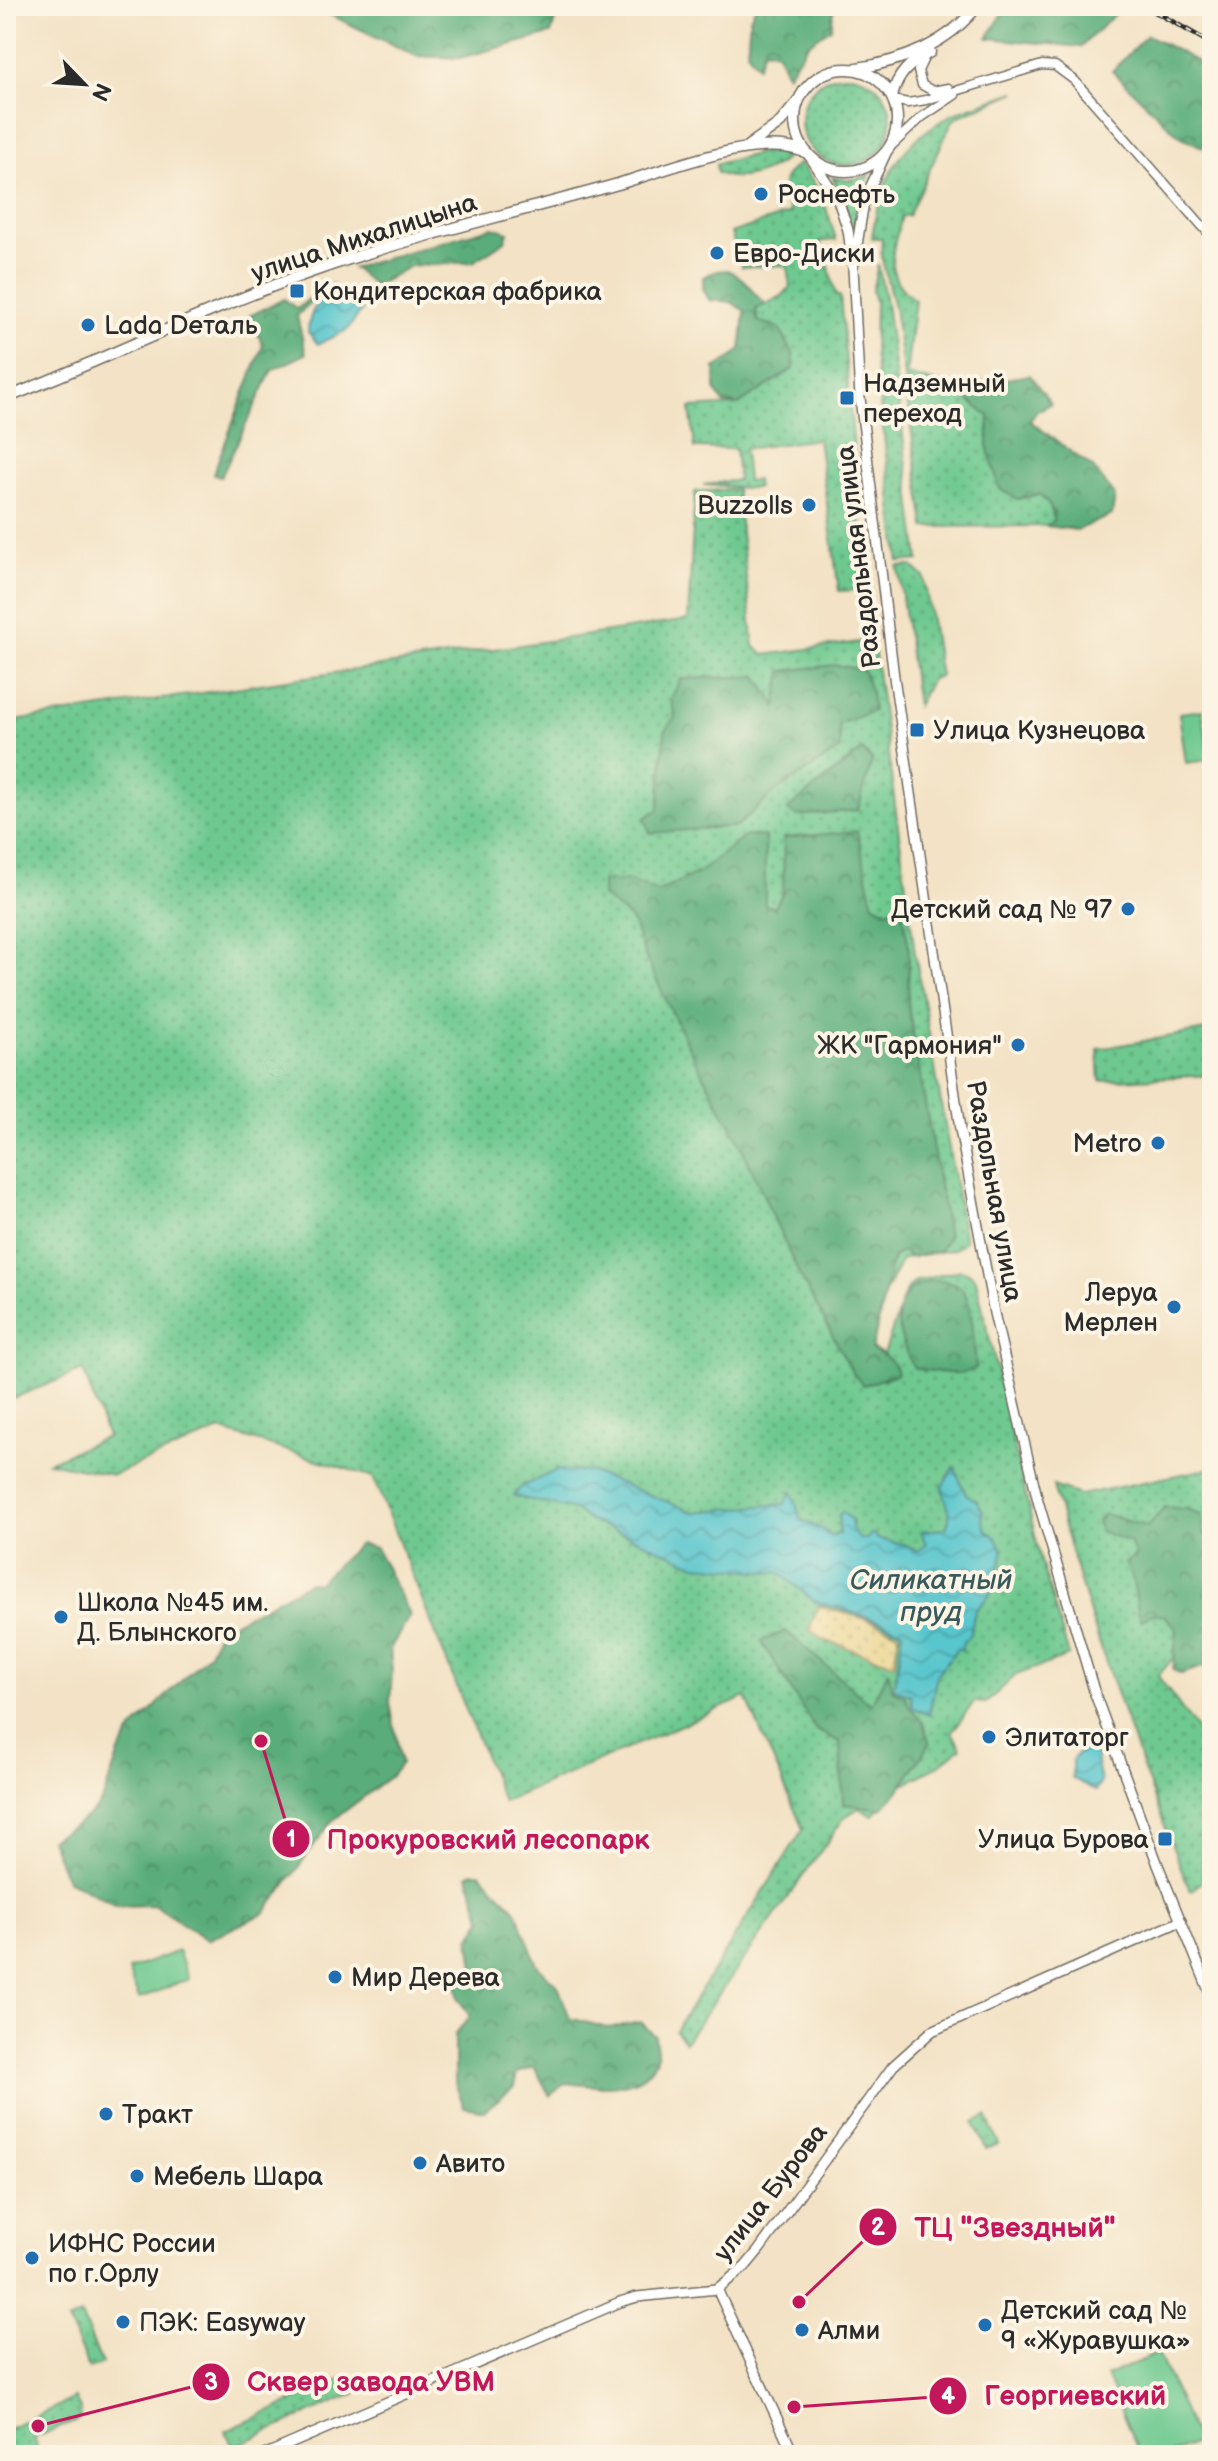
<svg xmlns="http://www.w3.org/2000/svg" width="1218" height="2461" viewBox="0 0 1218 2461" font-family="'Balsamiq Sans',sans-serif">
  <style>
    .grass { fill: url(#grass-dots); stroke: #4c7a5e; stroke-width: 2 }
    .forest { fill: url(#forest-crowns); stroke: #426c52; stroke-width: 2 }
    .sand { fill: url(#sand-dots); stroke: #8c8264; stroke-width: 2 }
    .pitch { fill: #6ec990; stroke: #4c7a5e; stroke-width: 2 }
    .water { fill: url(#water-waves); stroke: #42787c; stroke-width: 2 }
    .lines { fill: none; stroke-linecap: round; stroke-linejoin: round }
    .tertiary-casing { stroke: #716b61; stroke-width: 11 }
    .secondary-casing { stroke: #716b61; stroke-width: 12 }
    .primary-casing { stroke: #716b61; stroke-width: 13 }
    .tertiary { stroke: #fff; stroke-width: 8 }
    .secondary { stroke: #fff; stroke-width: 9 }
    .primary { stroke: #fff; stroke-width: 10 }
    .rail-casing { stroke: #2b2b2b; stroke-width: 5 }
    .rail { stroke: #fcf5e5; stroke-width: 2; stroke-dasharray: 6; stroke-linecap: butt }
    .poi-dot { fill: #1f6fb2; stroke: #fcf5e5; stroke-width: 3 }
    .labels { text-anchor: middle; stroke-width: 8; stroke-linejoin: round; paint-order: stroke }
    .poi-label { font-size: 26px; fill: #2b2b2b; stroke: #fcf5e5; text-anchor: start }
    .street-label { font-size: 26px; fill: #2b2b2b; stroke: #fcf5e5 }
    .water-label { font-size: 28px; font-style: italic; fill: #395a5c; stroke: #fcf5e5 }
    .leader { fill: none; stroke: #c2185b; stroke-width: 3 }
    .callout-dot { fill: #c2185b; stroke: #fcf5e5; stroke-width: 3 }
    .mark-label { font-size: 24px; text-anchor: middle; font-weight: bold; fill: #fff }
    .callout-label { font-size: 28px; text-anchor: middle; font-weight: bold; fill: #c2185b; stroke: #fcf5e5; stroke-width: 8; stroke-linejoin: round; paint-order: stroke }
  </style>
  <defs>
    <pattern id="grass-dots" width="8" height="8" patternUnits="userSpaceOnUse" patternTransform="scale(2)"><rect width="8" height="8" fill="#6ec990"/><path d="M2 2h.1M6 6h.1" fill="none" stroke="#5ba376" stroke-width="1.8" stroke-linecap="round"/></pattern>
    <pattern id="forest-crowns" width="20" height="18" patternUnits="userSpaceOnUse" patternTransform="scale(2)"><rect width="20" height="18" fill="#5aad7a"/><path d="M2 6a3 3 0 1 1 6 0M12 15a3 3 0 1 1 6 0" fill="none" stroke="#4b8d64"/></pattern>
    <pattern id="sand-dots" width="8" height="8" patternUnits="userSpaceOnUse" patternTransform="scale(2)"><rect width="8" height="8" fill="#eeda9e"/><path d="M2 2h.1M6 6h.1" fill="none" stroke="#cb8" stroke-width="1.8" stroke-linecap="round"/></pattern>
    <pattern id="water-waves" width="16" height="10" patternUnits="userSpaceOnUse" patternTransform="scale(2)"><rect width="16" height="10" fill="#59c6cd"/><path d="M0 5q4-4 8 0t8 0" fill="none" stroke="#4aa1a7"/></pattern>
  </defs>
  <rect width="100%" height="100%" fill="#fcf5e5"/>
  <filter id="ink" filterUnits="userSpaceOnUse"><feTurbulence type="fractalNoise" baseFrequency=".0125" numOctaves="2"/><feDisplacementMap in="SourceGraphic" scale="16" xChannelSelector="R" yChannelSelector="G"/><feConvolveMatrix kernelMatrix="1 2 1 2 8 2 1 2 1" color-interpolation-filters="sRGB"/></filter>
  <filter id="wash" filterUnits="userSpaceOnUse"><feTurbulence type="fractalNoise" baseFrequency=".006" numOctaves="4" result="noise"/><feDisplacementMap in="SourceGraphic" scale="32" xChannelSelector="R" yChannelSelector="G"/><feGaussianBlur stdDeviation="1.8" result="paint"/><feColorMatrix in="noise" values="0 0 0 0 0 0 0 0 0 0 0 0 0 0 0 0 0 1.4 0 .05"/><feComposite in="paint" operator="in"/></filter>
  <g filter="url(#wash)">
    <rect width="100%" height="100%" fill="#f3e2c5"/>
    <g class="grass">
      <circle cx="846" cy="120" r="45"/>
      <path d="M1016 92 957 117 952 122 908 216H902C893 249 881 277 915 300L906 375 951 387 989 416 988 449 1017 499 1039 494C1048 501 1054 509 1053 521L1046 526 925 527 894 307 881 255 882 238H872C879 183 897 146 946 118 967 106 993 100 1016 92Z"/>
      <path d="M767 151 792 152C776 171 741 184 717 173L716 164Z"/>
      <path d="M799 163C819 185 828 210 836 240L821 241V255L826 256 836 296H840L868 602 860 603 857 590 839 591 818 439 744 449 747 481 756 480 757 488C739 489 722 485 703 485L738 480 735 449 695 448 690 408 738 405 794 368 758 321 756 309 782 296 790 287 787 265 742 267 731 233 790 213C783 185 775 183 799 163Z"/>
      <polygon points="870,175 860,199 852,232 841,195 832,177 848,180"/>
      <polygon points="878,265 886,302 919,560 899,562 874,353 875,302 872,291"/>
      <polygon points="736,489 754,646 764,655 860,642 868,634 866,618 861,618 859,611 869,611 915,953 965,1241 955,1249 902,1259 885,1293 872,1349 884,1354 906,1290 916,1281 961,1270 971,1274 976,1280 1041,1561 1069,1656 1016,1675 986,1703 974,1702 952,1732 961,1748 938,1766 896,1788 872,1816 859,1808 845,1817 685,2042 675,2031 803,1829 746,1697 503,1802 373,1477 220,1430 113,1475 48,1462 107,1437 83,1370 6,1401 6,890 10,882 14,721 688,620 695,492"/>
      <polygon points="912,566 924,577 940,676 931,679 917,706 898,567"/>
      <polygon points="1212,1029 1212,1075 1100,1081 1098,1049"/>
      <path d="M1212 1468V1612L1158 1676 1198 1731 1212 1725V1836L1202 1837V1882L1190 1891C1138 1758 1089 1625 1053 1486L1080 1495Z"/>
      <polygon points="987,2116 999,2144 986,2149 974,2122"/>
      <polygon points="81,2315 102,2364 89,2369 68,2321"/>
      <polygon points="349,2376 356,2393 233,2447 226,2431"/>
      <polygon points="75,2398 81,2412 79,2419 34,2438 40,2455 6,2455 6,2430"/>
    </g>
    <g class="forest">
      <polygon points="312,6 559,6 551,34 460,58 416,56"/>
      <polygon points="756,6 834,6 831,28 808,44 787,75 777,52 764,49 758,66 747,52 750,18"/>
      <polygon points="1008,6 1116,6 1120,9 1081,47 987,38"/>
      <polygon points="1147,35 1212,69 1212,152 1178,135 1112,71"/>
      <polygon points="493,227 508,232 505,241 473,262 411,266 375,286 353,268"/>
      <path d="M728 270C751 281 749 292 766 304L756 309 758 321 779 328 793 353 794 368 738 405 723 403 715 390V368L734 356 741 349 745 311 731 302 709 300 703 288V277L717 271Z"/>
      <polygon points="334,284 320,292 297,316 306,354 272,370 221,477 213,474 263,345 249,316 284,299 297,309 324,286"/>
      <path d="M1030 375 1051 404 1037 411 1030 421 1093 468 1115 496 1112 515 1077 530 1046 526 1053 521C1054 509 1048 501 1039 494L1017 499 1000 489 988 449 989 416 951 387Z"/>
      <polygon points="836,665 863,670 871,693 873,711 839,724 840,749 775,792 737,826 650,833 645,818 659,809 665,731 675,717 671,699 681,679 757,676 776,706 782,671"/>
      <polygon points="862,750 872,760 858,810 797,816 787,810"/>
      <path d="M857 831 873 903 888 911 901 902 909 948 908 1004 948 1236 939 1252 911 1257 902 1252 893 1257 872 1349C884 1355 895 1360 897 1374L863 1385 854 1375 799 1274 739 1141 692 1054 645 956 631 919 602 896V881H630L658 892 699 872 746 836H765V905L775 907 783 892 784 838Z"/>
      <path d="M929 1281C939 1281 952 1280 960 1287 974 1299 974 1349 976 1368 959 1378 933 1371 914 1368 902 1345 887 1311 911 1289 915 1286 924 1283 929 1281Z"/>
      <path d="M1165 1507 1187 1509 1202 1515 1203 1534 1212 1539V1664L1181 1674 1173 1670 1177 1628 1165 1616 1152 1614 1141 1621C1134 1601 1137 1581 1125 1563L1136 1555 1129 1542 1100 1531 1097 1521 1105 1514 1147 1527Z"/>
      <polygon points="359,1544 376,1548 410,1615 390,1649 392,1671 390,1703 401,1763 391,1776 332,1821 265,1913 207,1940 155,1905 117,1906 67,1880 50,1839 78,1824 97,1808 103,1799 119,1753 132,1730 209,1653 219,1630 310,1582 318,1583"/>
      <polygon points="786,1631 871,1705 888,1671 893,1691 905,1696 909,1706 922,1721 930,1743 897,1793 881,1809 843,1804 840,1742 816,1730 761,1641"/>
      <path d="M473 1872H480L516 1910 537 1965 558 1986 570 2018 607 2028 641 2022 655 2036C655 2041 658 2050 657 2055 647 2094 594 2087 565 2083L550 2096 534 2067 517 2073 514 2087 484 2111 464 2107 455 2083V2034L470 2017 459 1999 455 1981 474 1967 470 1939 482 1919 468 1875Z"/>
    </g>
    <polygon class="sand" points="819,1606 869,1620 899,1633 894,1664 821,1639 809,1629"/>
    <g class="pitch">
      <polygon points="1202,710 1210,760 1186,763 1179,713"/>
      <polygon points="178,1951 189,1979 139,1999 128,1970"/>
      <polygon points="1158,2353 1197,2442 1168,2455 1140,2455 1106,2376"/>
    </g>
    <g class="water">
      <path d="M333 290 346 294 362 310 347 330 318 344 308 332C309 311 317 302 333 290Z"/>
      <path d="M954 1467 966 1494 977 1501 983 1512 982 1519 986 1530C1001 1539 1008 1553 998 1569L999 1585 975 1611 970 1634 962 1644V1650L958 1648 937 1674 929 1715 912 1707 911 1695 894 1689 903 1631 870 1618 814 1601 780 1573 696 1565 624 1534 590 1521 575 1510 514 1496 522 1486 558 1470 591 1472 693 1512 784 1504 792 1492 801 1520 824 1530 829 1536 839 1534V1514L842 1512 852 1520C849 1526 855 1534 859 1539H867L871 1534 875 1535 878 1539 906 1545 918 1551 926 1545 921 1531 945 1529C954 1517 946 1501 942 1487Z"/>
      <polygon points="1086,1736 1093,1741 1101,1782 1096,1791 1072,1778 1072,1760 1080,1752 1081,1740"/>
    </g>
  </g>
  <g filter="url(#ink)">
    <g class="lines">
      <defs>
        <g id="tertiary">
          <polyline points="924,58 918,71 922,85 933,91 948,88"/>
          <polyline points="893,100 908,103 926,100 1042,65 1055,66 1074,80 1212,237"/>
          <polyline points="889,148 922,117 955,95"/>
        </g>
        <g id="secondary">
          <polyline points="810,157 837,197 848,230 853,268 860,398 894,677 960,1129 994,1313 1038,1501 1095,1694 1158,1865 1212,1998"/>
          <polyline points="854,264 864,201 886,153"/>
          <polyline points="717,2289 794,2455"/>
          <polyline points="264,2455 620,2302 637,2297 717,2289 745,2267 759,2250 893,2066 932,2031 1181,1921"/>
        </g>
        <g id="primary">
          <path d="M857 68C902 62 949 43 977 6"/>
          <circle cx="846" cy="120" r="51"/>
          <path d="M892 97C897 74 910 63 930 52"/>
          <polyline points="748,146 780,123 796,104"/>
          <path d="M6 398C115 355 221 302 331 265 423 234 518 212 611 186 664 172 753 132 805 152"/>
        </g>
      </defs>
      <use href="#tertiary" class="tertiary-casing"/>
      <use href="#secondary" class="secondary-casing"/>
      <use href="#primary" class="primary-casing"/>
      <use href="#tertiary" class="tertiary"/>
      <use href="#secondary" class="secondary"/>
      <use href="#primary" class="primary"/>
      <defs>
        <polyline id="rail" points="1145,6 1212,44"/>
      </defs>
      <use href="#rail" class="rail-casing"/>
      <use href="#rail" class="rail"/>
    </g>
  </g>
  <g class="poi-dot">
    <circle cx="761" cy="194" r="8"/>
    <circle cx="717" cy="253" r="8"/>
    <rect x="289" y="283" width="16" height="16" rx="4"/>
    <circle cx="88" cy="325" r="8"/>
    <rect x="839" y="390" width="16" height="16" rx="4"/>
    <circle cx="809" cy="505" r="8"/>
    <rect x="909" y="722" width="16" height="16" rx="4"/>
    <circle cx="1128" cy="909" r="8"/>
    <circle cx="1018" cy="1045" r="8"/>
    <circle cx="1158" cy="1143" r="8"/>
    <circle cx="1174" cy="1307" r="8"/>
    <circle cx="61" cy="1617" r="8"/>
    <circle cx="989" cy="1737" r="8"/>
    <rect x="1157" y="1831" width="16" height="16" rx="4"/>
    <circle cx="335" cy="1977" r="8"/>
    <circle cx="106" cy="2114" r="8"/>
    <circle cx="420" cy="2163" r="8"/>
    <circle cx="137" cy="2176" r="8"/>
    <circle cx="32" cy="2258" r="8"/>
    <circle cx="123" cy="2322" r="8"/>
    <circle cx="985" cy="2325" r="8"/>
    <circle cx="802" cy="2330" r="8"/>
  </g>
  <g class="labels">
    <g class="poi-label">
      <text x="777" y="203">Роснефть</text>
      <text x="733" y="262">Евро-Диски</text>
      <text x="313" y="300">Кондитерская фабрика</text>
      <text x="104" y="334">Lada Dеталь</text>
      <text x="863" y="392">Надземный<tspan x="863" dy="30">переход</tspan></text>
      <text x="793" y="514" text-anchor="end">Buzzolls</text>
      <text x="933" y="739">Улица Кузнецова</text>
      <text x="1112" y="918" text-anchor="end">Детский сад № 97</text>
      <text x="1002" y="1054" text-anchor="end">ЖК "Гармония"</text>
      <text x="1142" y="1152" text-anchor="end">Metro</text>
      <text x="1158" y="1301" text-anchor="end">Леруа<tspan x="1158" dy="30">Мерлен</tspan></text>
      <text x="77" y="1611">Школа №45 им.<tspan x="77" dy="30">Д. Блынского</tspan></text>
      <text x="1005" y="1746">Элитаторг</text>
      <text x="1149" y="1848" text-anchor="end">Улица Бурова</text>
      <text x="351" y="1986">Мир Дерева</text>
      <text x="122" y="2123">Тракт</text>
      <text x="436" y="2172">Авито</text>
      <text x="153" y="2185">Мебель Шара</text>
      <text x="48" y="2252">ИФНС России<tspan x="48" dy="30">по г.Орлу</tspan></text>
      <text x="1001" y="2319">Детский сад №<tspan x="1001" dy="30">9 «Журавушка»</tspan></text>
      <text x="139" y="2331">ПЭК: Easyway</text>
      <text x="818" y="2339">Алми</text>
    </g>
    <g class="street-label">
      <text transform="translate(364 237) rotate(-18)" y="9">улица Михалицына</text>
      <text transform="translate(858 557) rotate(-97)" y="9">Раздольная улица</text>
      <text transform="translate(995 1191) rotate(80)" y="9">Раздольная улица</text>
      <text transform="translate(770 2192) rotate(-52)" y="9">улица Бурова</text>
    </g>
    <g class="water-label">
      <text x="931" y="1589">Силикатный<tspan x="931" dy="32">пруд</tspan></text>
    </g>
  </g>
  <path class="leader" d="M261 1741L291 1839M799 2302L878 2227M38 2426L211 2382M794 2407L948 2396"/>
  <g class="callout-dot">
    <circle cx="261" cy="1741" r="8"/>
    <circle cx="799" cy="2302" r="8"/>
    <circle cx="38" cy="2426" r="8"/>
    <circle cx="794" cy="2407" r="8"/>
    <circle cx="291" cy="1839" r="20"/>
    <circle cx="878" cy="2227" r="20"/>
    <circle cx="211" cy="2382" r="20"/>
    <circle cx="948" cy="2396" r="20"/>
  </g>
  <g class="mark-label">
    <text x="291" y="1847">1</text>
    <text x="878" y="2235">2</text>
    <text x="211" y="2390">3</text>
    <text x="948" y="2404">4</text>
  </g>
  <g class="callout-label">
    <text x="488" y="1849">Прокуровский лесопарк</text>
    <text x="1015" y="2237">ТЦ "Звездный"</text>
    <text x="371" y="2391">Сквер завода УВМ</text>
    <text x="1075" y="2405">Георгиевский</text>
  </g>
  <rect width="1218" height="2461" fill="none" stroke="#fcf5e5" stroke-width="32"/>
  <g transform="translate(84 84) rotate(115)" stroke="#fcf5e5" stroke-width="6" paint-order="stroke">
  <path d="M0-6L14 30L0 20L-14 30Z" fill="#2b2b2b"/>
  <text y="-12" font-size="22" font-weight="bold" text-anchor="middle" fill="#2b2b2b">N</text>
  </g>
</svg>
